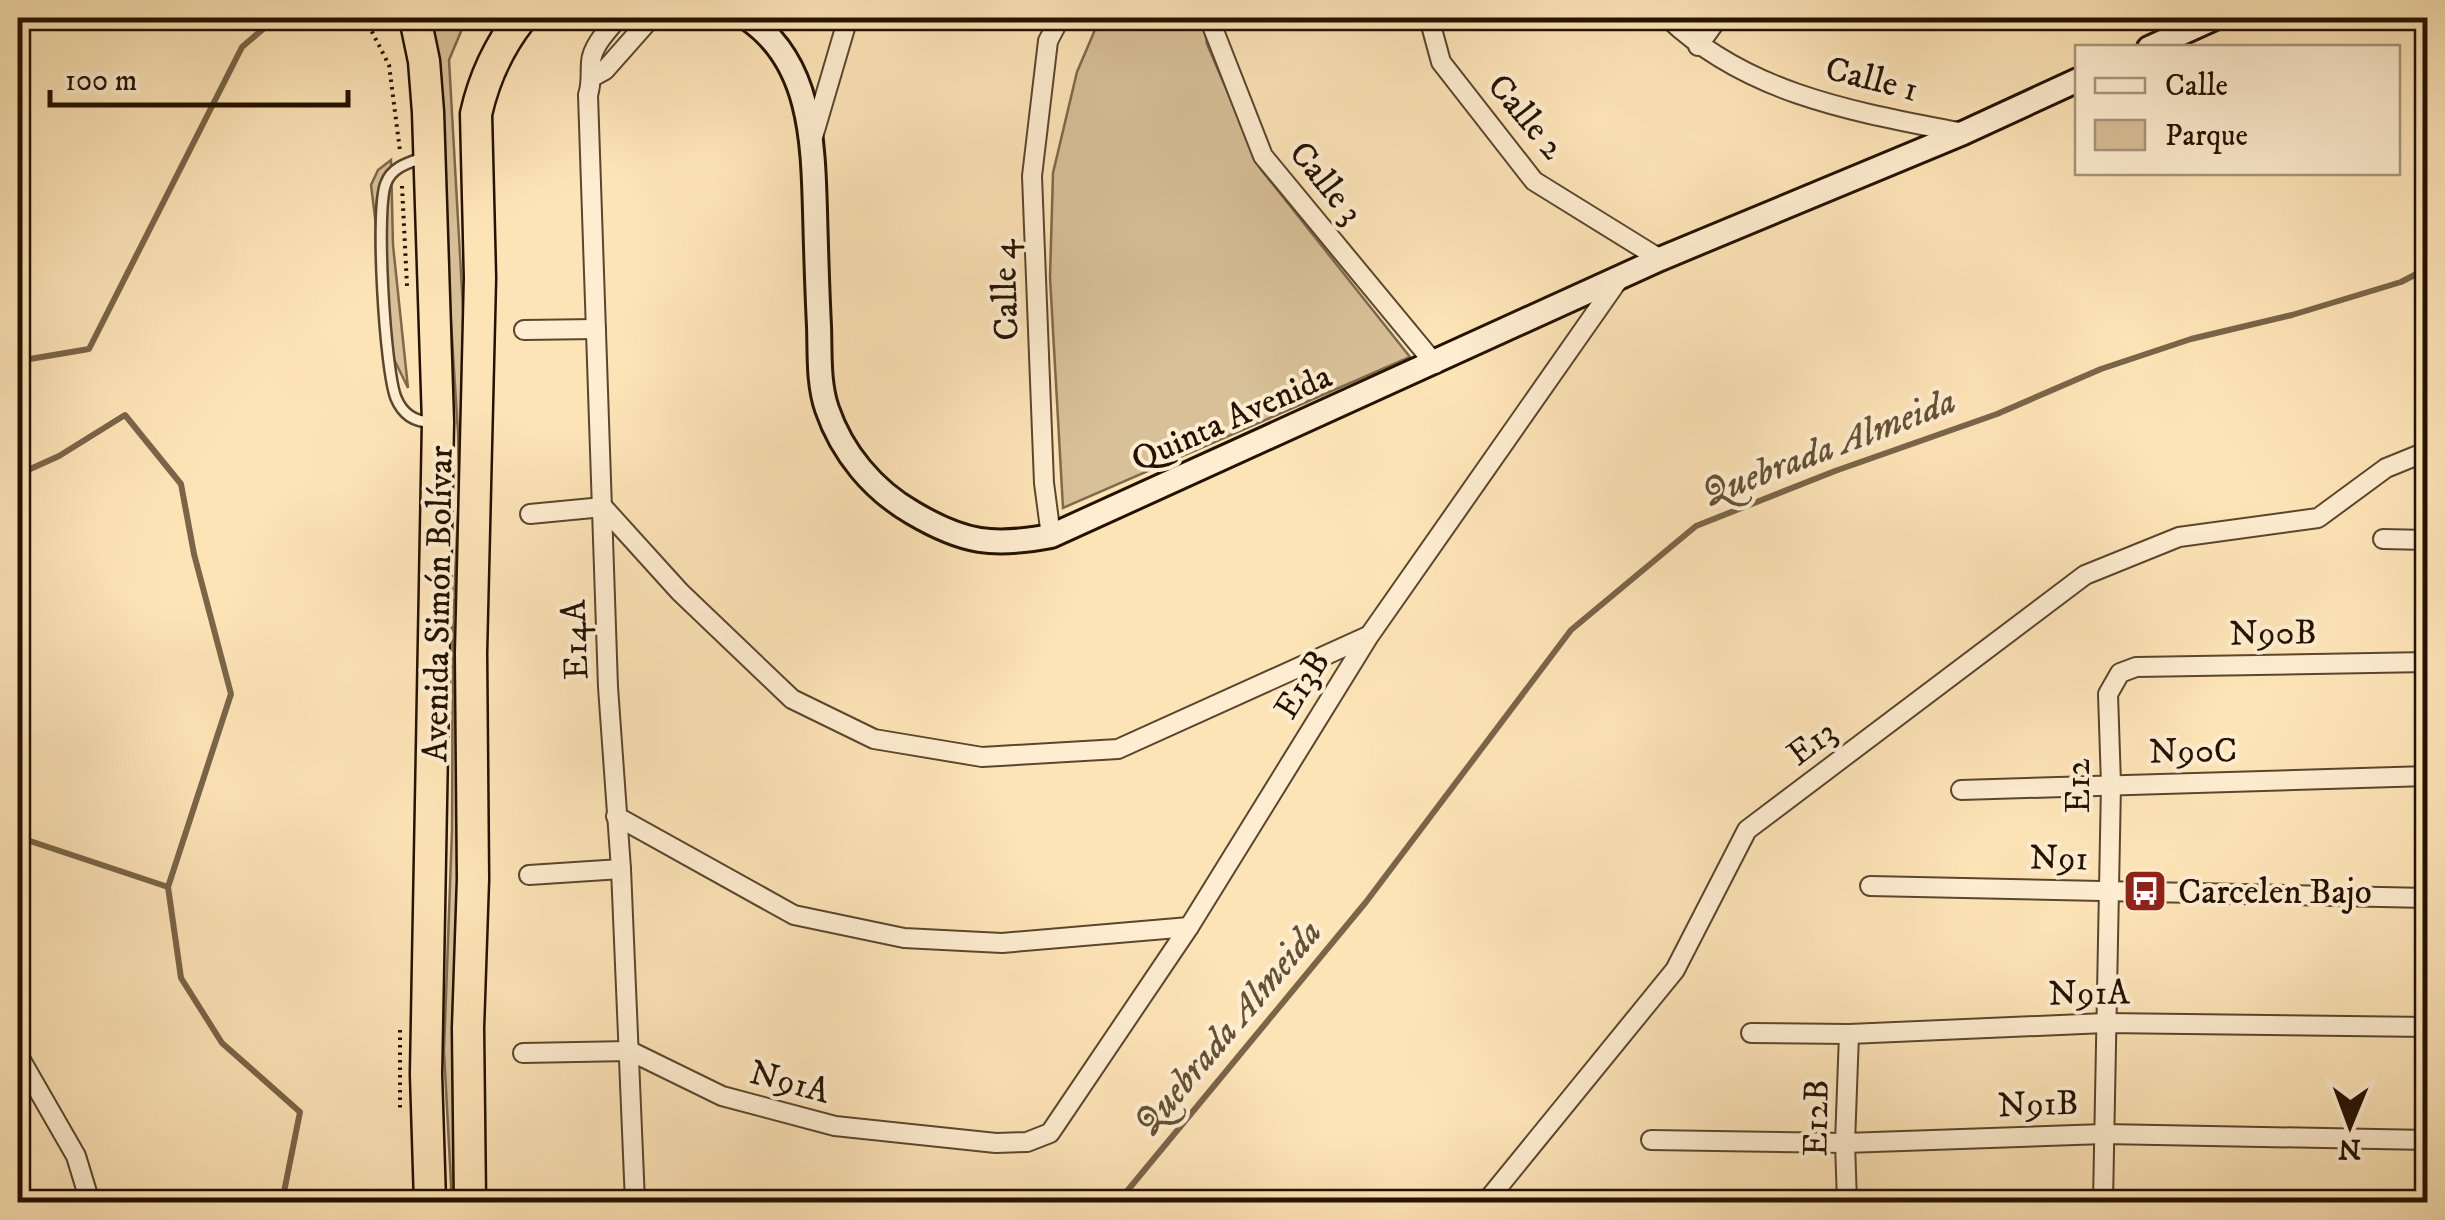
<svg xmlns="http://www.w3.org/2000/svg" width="2445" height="1220" viewBox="0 0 2445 1220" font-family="'IM FELL DW Pica',serif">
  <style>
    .green { fill: #d8c098; stroke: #7e694c; stroke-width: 2.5 }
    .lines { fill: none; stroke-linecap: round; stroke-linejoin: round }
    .stream { stroke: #7a6549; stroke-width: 6 }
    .lane-casing { stroke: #5a462e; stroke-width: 14 }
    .street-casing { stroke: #5a462e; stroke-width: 22 }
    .secondary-casing { stroke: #241200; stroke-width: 28 }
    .highway-casing { stroke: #241200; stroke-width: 35 }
    .path { stroke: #241200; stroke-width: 4; stroke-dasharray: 2.5 5; stroke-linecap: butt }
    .lane { stroke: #feedd0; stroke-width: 9 }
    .street { stroke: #feedd0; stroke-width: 18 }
    .secondary { stroke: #feedd0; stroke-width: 22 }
    .highway { stroke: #fde4b7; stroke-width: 30 }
    .labels { text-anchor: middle; stroke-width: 8; stroke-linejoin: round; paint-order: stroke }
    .street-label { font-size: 35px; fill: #241200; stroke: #feedd0 }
    .poi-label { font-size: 35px; fill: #241200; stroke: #feedd0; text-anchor: start }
    .water-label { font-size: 38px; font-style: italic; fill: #645136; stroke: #feedd0 }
  </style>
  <rect width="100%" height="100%" fill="#fde4b7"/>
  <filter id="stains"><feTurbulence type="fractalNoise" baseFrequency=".002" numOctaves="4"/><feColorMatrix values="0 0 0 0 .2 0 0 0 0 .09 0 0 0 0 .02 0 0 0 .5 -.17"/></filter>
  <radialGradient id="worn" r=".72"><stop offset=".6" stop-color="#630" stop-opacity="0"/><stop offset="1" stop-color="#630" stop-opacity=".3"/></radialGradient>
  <g class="green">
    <polygon points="417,18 444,18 465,22 449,60 470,433 466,1202 452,1202 444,1051 452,830 453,620 459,492 458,433 446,241"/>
    <polygon points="1100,18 1203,18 1207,44 1260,168 1410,357 1063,508 1050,277 1053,173 1077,72"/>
    <polygon points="391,160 393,245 408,388 392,355 371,185 378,170"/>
  </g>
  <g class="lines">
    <g class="stream">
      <polyline points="18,361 89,349 242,47 276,18"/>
      <polyline points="18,460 28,470 59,456 125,415 181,484 194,554 231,694 168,887 181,978 222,1043 300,1112 282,1202"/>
      <polyline points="18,837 168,887"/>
      <polyline points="1118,1202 1366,902 1571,630 1696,526 1835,471 1997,414 2101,369 2191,339 2292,315 2401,282 2428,268"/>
    </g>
    <defs>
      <path id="lane" d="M422 158C408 163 392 167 386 183 375 208 385 371 396 398 403 415 415 422 431 422"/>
      <g id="street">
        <path d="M618 18C608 30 592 46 591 62 590 75 592 82 588 95L608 687 621 869 635 1202"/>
        <polyline points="1209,18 1263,156 1435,364"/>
        <polyline points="1429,18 1441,62 1534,181 1660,259"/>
        <path d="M1668 18C1749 95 1856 112 1963 133"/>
        <polyline points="1698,46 1718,18"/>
        <polyline points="594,76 605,70 651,18"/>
        <polyline points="813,137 848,18"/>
        <polyline points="524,330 596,329"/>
        <polyline points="530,514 603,507 680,592 792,699 874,739 982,757 1118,749 1368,636"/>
        <polyline points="1051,536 1044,483 1032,176 1048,41 1060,18"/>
        <polyline points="2383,539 2428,540"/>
        <polyline points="1961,790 2428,776"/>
        <polyline points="616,816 794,915 904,938 1002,943 1189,927"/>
        <polyline points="529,875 621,869"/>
        <polyline points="1870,886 2428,898"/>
        <polyline points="1751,1033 1849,1034 2105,1023 2428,1027"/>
        <polyline points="523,1053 630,1051 722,1096 835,1126 996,1143 1027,1142 1050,1133 1189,927 1369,636 1619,279"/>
        <polyline points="18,1055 76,1156 90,1202"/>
        <polyline points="1651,1140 1845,1143 2104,1134 2428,1140"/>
        <polyline points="1486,1202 1675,970 1747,830 2085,575 2179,537 2318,518 2386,468 2428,451"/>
        <polyline points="1847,1202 1845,1143 1849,1034"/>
        <polyline points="2103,1202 2111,784 2108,694 2120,673 2136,667 2428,662"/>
      </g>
      <g id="secondary">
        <path d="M747 18C811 61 813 140 815 211 816 249 817 287 819 326 820 353 818 383 827 409 842 453 873 490 913 513 964 543 993 547 1051 536L1660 259 1963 133 2078 80"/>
        <polyline points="2149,48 2215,18"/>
      </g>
      <g id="highway">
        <polyline points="415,18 424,61 428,112 438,422 426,1074 430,1202"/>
        <path d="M470 1202 468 1028 473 879 471 653 480 278 476 114C484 78 499 46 521 18"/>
      </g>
    </defs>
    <use href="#lane" class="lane-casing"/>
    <use href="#street" class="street-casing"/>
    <use href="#secondary" class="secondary-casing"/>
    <use href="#highway" class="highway-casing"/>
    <g class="path">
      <polyline points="365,18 389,65 400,151"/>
      <polyline points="402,186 407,286"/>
      <polyline points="400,1030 400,1110"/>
    </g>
    <use href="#lane" class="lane"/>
    <use href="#street" class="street"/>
    <use href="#secondary" class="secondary"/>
    <use href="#highway" class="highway"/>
  </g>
  <defs>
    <symbol id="bus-square" viewBox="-11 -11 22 22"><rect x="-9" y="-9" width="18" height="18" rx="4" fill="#8f2418" stroke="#feedd0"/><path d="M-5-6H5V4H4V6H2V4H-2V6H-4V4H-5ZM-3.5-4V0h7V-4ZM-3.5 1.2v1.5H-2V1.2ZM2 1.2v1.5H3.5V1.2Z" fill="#fff"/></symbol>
  </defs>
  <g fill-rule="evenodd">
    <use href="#bus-square" x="2120" y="866" width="50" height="50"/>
  </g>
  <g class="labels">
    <g class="street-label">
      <text transform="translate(1872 78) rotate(14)" y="12">Calle 1</text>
      <text transform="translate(1527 116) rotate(50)" y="12">Calle 2</text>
      <text transform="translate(1327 182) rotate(51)" y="12">Calle 3</text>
      <text transform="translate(1004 290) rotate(-92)" y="12">Calle 4</text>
      <text transform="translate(1231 417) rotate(-24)" y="12">Quinta Avenida</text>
      <text transform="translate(437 604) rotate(-89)" y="12">Avenida Simón Bolívar</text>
      <text transform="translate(2273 632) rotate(-1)" y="12">N90B</text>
      <text transform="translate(574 640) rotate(-92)" y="12">E14A</text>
      <text transform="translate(1301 684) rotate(-58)" y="12">E13B</text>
      <text transform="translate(1811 742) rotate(-37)" y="12">E13</text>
      <text transform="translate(2193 750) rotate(-1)" y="12">N90C</text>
      <text transform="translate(2077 786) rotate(-90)" y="12">E12</text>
      <text transform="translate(2059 857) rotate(1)" y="12">N91</text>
      <text transform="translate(2089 992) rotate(-1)" y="12">N91A</text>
      <text transform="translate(790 1081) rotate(15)" y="12">N91A</text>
      <text transform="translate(2038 1103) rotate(-2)" y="12">N91B</text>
      <text transform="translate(1815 1118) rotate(-89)" y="12">E12B</text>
    </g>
    <g class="poi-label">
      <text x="2178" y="903">Carcelen Bajo</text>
    </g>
    <g class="water-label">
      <text transform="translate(1828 446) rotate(-21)" y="13">Quebrada Almeida</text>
      <text transform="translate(1227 1027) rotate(-50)" y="13">Quebrada Almeida</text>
    </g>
  </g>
  <rect width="2445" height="1220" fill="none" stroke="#fde4b7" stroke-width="60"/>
  <rect x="20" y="20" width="2405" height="1180" fill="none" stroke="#241200" stroke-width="5"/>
  <rect x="30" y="30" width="2385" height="1160" fill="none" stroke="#241200" stroke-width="2.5"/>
  <rect x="2075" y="45" width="325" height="130" fill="#feedd0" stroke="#a7957d" stroke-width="2.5"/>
  <rect x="2095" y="78" width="50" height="15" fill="#feedd0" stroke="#a7957d" stroke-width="2.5"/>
  <text x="2165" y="95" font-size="30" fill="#241200">Calle</text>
  <rect x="2095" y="120" width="50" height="30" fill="#d8c098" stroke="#a7957d" stroke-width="2.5"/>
  <text x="2165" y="145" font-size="30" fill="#241200">Parque</text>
  <g transform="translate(2350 1125) rotate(181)" stroke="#feedd0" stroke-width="8" paint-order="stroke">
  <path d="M0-8L18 38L0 25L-18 38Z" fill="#241200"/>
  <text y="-15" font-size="28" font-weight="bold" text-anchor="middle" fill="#241200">N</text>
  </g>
  <path d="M50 90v15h298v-15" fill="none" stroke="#241200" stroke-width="5"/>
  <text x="65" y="90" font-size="30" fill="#241200" stroke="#feedd0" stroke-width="8" paint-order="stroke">100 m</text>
  <rect width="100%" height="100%" filter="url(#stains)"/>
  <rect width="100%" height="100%" fill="url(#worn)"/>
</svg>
